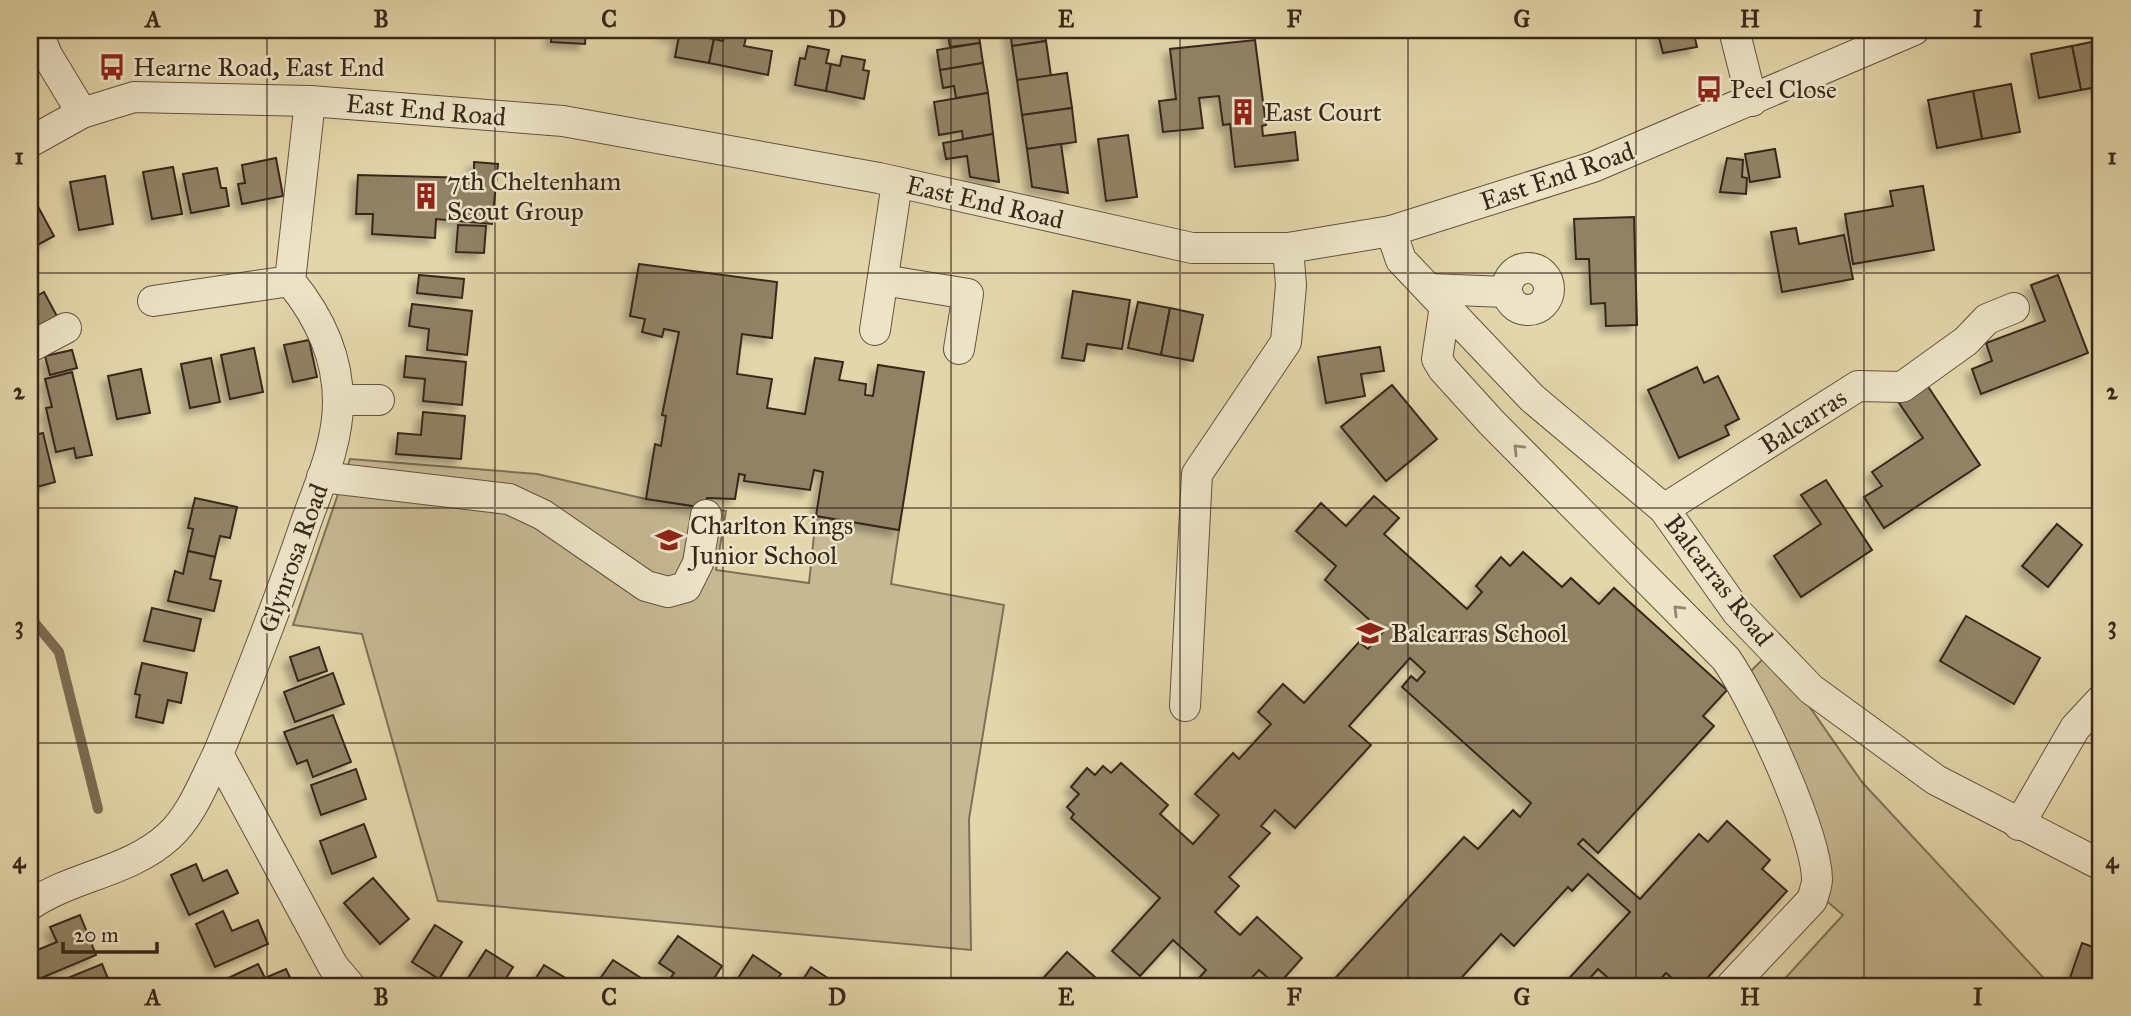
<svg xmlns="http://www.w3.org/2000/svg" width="2131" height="1016" viewBox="0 0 2131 1016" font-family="'IM FELL Great Primer',serif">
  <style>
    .grass { fill: #c6b892; stroke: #7f7056; stroke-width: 2 }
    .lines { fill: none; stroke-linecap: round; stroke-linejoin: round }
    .stream { stroke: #7c6c53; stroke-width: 10 }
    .building { fill: #918265; stroke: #38271a; stroke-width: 2; filter: url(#shadow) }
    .minor-casing { stroke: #63533e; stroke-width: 32 }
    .minor { stroke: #ede4c8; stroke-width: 30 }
    .oneway { stroke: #928671 }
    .grid { fill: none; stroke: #38271a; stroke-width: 2; stroke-opacity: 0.55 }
    .labels { text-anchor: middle; stroke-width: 5; stroke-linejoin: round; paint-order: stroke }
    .poi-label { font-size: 26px; fill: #38271a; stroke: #ede4c8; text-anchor: start }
    .street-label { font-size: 26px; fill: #38271a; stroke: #ede4c8 }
    .neatline { fill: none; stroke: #38271a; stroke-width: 2.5 }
    .grid-label { font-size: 23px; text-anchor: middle; font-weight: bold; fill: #38271a }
  </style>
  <defs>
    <filter id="shadow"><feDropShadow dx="-6" dy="6" stdDeviation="3.5" flood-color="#0004"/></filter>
  </defs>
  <rect width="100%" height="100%" fill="#e3d6aa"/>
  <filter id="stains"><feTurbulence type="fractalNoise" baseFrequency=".00286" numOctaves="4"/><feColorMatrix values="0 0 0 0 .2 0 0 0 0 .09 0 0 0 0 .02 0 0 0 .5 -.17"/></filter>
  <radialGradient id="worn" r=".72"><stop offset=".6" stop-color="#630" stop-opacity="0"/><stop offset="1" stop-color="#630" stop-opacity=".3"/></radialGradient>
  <g class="grass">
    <polygon points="350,459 537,474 646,499 726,511 716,570 809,583 816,516 899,530 891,584 1004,605 969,819 971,950 438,901 362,634 293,625"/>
    <polygon points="1763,659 1802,696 1862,782 2051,986 1778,986 1843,915 1815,891 1741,681"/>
  </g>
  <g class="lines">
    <polyline class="stream" points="30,617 59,652 98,809"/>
  </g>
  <g class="building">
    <polygon points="552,30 586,30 585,44 551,42"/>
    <polygon points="664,30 710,30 708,38 714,39 709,63 675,57 679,36 663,33"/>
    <polygon points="725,30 747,33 744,46 772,51 768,75 709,63 714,39 723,41"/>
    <polygon points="947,30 978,30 980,43 950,47"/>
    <polygon points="1010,30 1044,30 1046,41 1012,46"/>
    <polygon points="1657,30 1693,30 1697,47 1663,53"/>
    <polygon points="1255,40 1266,125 1262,126 1263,136 1295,132 1298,160 1235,167 1230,124 1223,125 1219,96 1199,98 1203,128 1163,132 1159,101 1176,99 1170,49"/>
    <polygon points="2101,40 2101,86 2081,90 2072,46"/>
    <polygon points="1046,41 1051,76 1017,80 1012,46"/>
    <polygon points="980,43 983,63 940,70 937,50"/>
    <polygon points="808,46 829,50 826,63 831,64 826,91 795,85 800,58 805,59"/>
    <polygon points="2072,46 2081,90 2039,98 2031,54"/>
    <polygon points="842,56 865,60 863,70 869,71 864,99 826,91 831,64 840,66"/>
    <polygon points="983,63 988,93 956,98 954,86 943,88 940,70"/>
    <polygon points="1067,73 1072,108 1022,115 1017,80"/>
    <polygon points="2011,84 2020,132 1982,139 1973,91"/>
    <polygon points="1973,91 1982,139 1937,148 1928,100"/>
    <polygon points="988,93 993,134 963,139 962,131 939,135 934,102"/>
    <polygon points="1072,108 1076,142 1027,149 1022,115"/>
    <polygon points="993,134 999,182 970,177 967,156 946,159 943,143"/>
    <polygon points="1128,135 1137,197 1106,201 1098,139"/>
    <polygon points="1061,144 1068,193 1032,187 1027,149"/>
    <polygon points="1775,149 1780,177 1750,182 1745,154"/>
    <polygon points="276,158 283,196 242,204 238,184 245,183 242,165"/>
    <polygon points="1727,158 1743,160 1742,177 1747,178 1746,194 1720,192"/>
    <polygon points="474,162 498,164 492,224 436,219 435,238 372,234 373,214 356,214 358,175 474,178"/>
    <polygon points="173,167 182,214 152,219 143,172"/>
    <polygon points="217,168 221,188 226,188 229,206 191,213 183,174"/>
    <polygon points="105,176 113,224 79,230 70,182"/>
    <polygon points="1923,186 1934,250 1853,264 1845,214 1893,206 1890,191"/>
    <polygon points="30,192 54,236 30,249"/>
    <polygon points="1634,217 1637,325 1606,326 1605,303 1591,304 1589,259 1576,259 1574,219"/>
    <polygon points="458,225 486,226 484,253 456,252"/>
    <polygon points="1796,228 1799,244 1844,235 1853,279 1782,292 1771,232"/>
    <polygon points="639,264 777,282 772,338 742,334 737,374 772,379 767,408 805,414 815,358 843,362 839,380 866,384 865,395 873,396 878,365 924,372 899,530 816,516 823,472 814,470 810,490 744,481 745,475 739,474 735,499 707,498 706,508 646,499 655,444 661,446 666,416 662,415 679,332 664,329 662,337 642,332 645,319 630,316"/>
    <polygon points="419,275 464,279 462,298 417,293"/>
    <polygon points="2058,275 2088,353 1981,394 1972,369 1992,361 1986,343 2045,321 2031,285"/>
    <polygon points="1073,291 1130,300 1122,349 1087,344 1084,361 1062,358"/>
    <polygon points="44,292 59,320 30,335 30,300"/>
    <polygon points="1138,302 1170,308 1161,355 1128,348"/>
    <polygon points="412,304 472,311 467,355 427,350 429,329 409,326"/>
    <polygon points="1170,308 1203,315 1193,361 1161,355"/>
    <polygon points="309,340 317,377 293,382 284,345"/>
    <polygon points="1380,347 1384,371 1361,374 1365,396 1326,403 1318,357"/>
    <polygon points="254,348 263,392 230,399 221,355"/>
    <polygon points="72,350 77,368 50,375 45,356"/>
    <polygon points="406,356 466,362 462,405 423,401 425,379 404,377"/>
    <polygon points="211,358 220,402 190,408 181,364"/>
    <polygon points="1697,367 1704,383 1718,376 1739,419 1725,426 1729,435 1679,458 1648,390"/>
    <polygon points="141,369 150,413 117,419 108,376"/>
    <polygon points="72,372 92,455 76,458 74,448 56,452 46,408 52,407 45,379"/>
    <polygon points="1392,385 1437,439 1386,481 1341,427"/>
    <polygon points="1927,385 1980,465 1884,528 1864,497 1882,486 1872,472 1923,438 1899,403"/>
    <polygon points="423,412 465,416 461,459 396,454 398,433 421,435"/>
    <polygon points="43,433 55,482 30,489 30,436"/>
    <polygon points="1826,480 1872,550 1801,597 1774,556 1821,524 1801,495"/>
    <polygon points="1374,496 1399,518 1384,534 1467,609 1482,592 1476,586 1501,557 1510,566 1523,552 1562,587 1571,578 1599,604 1614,588 1727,690 1703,716 1714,726 1598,853 1583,839 1578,844 1640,899 1699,834 1708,842 1727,821 1770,860 1762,869 1787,891 1700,986 1681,986 1666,973 1654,986 1617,986 1598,969 1583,986 1562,986 1630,912 1588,874 1572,891 1568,887 1514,946 1501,934 1454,986 1328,986 1464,837 1478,849 1513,810 1520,817 1531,803 1402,687 1411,676 1417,681 1425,672 1410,658 1349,726 1371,745 1295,828 1275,810 1261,826 1270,833 1229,877 1239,886 1215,912 1240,935 1257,917 1302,958 1277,986 1259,970 1244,986 1192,986 1206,970 1173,940 1140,976 1112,951 1160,898 1071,818 1074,814 1067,807 1079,794 1071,787 1087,768 1095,775 1103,766 1111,773 1121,763 1168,805 1160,814 1193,844 1219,815 1195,794 1233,753 1239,759 1271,724 1258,712 1283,684 1304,703 1359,642 1368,649 1383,632 1325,580 1336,566 1296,531 1321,503 1346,526"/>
    <polygon points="195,498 237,507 230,538 220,536 215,557 188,551 193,529 188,528"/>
    <polygon points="2057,524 2082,545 2048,587 2022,566"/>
    <polygon points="188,551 215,557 210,579 221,581 214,611 168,601 175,571 183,574"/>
    <polygon points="152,608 201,619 194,651 144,641"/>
    <polygon points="1966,616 2040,658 2014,704 1940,661"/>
    <polygon points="319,647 327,671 298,681 290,657"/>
    <polygon points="142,663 187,673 181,703 168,700 163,723 136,717 140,695 135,694"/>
    <polygon points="333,673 344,704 295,722 284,692"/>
    <polygon points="333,715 351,762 313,777 307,760 297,764 284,732"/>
    <polygon points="356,769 366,799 321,815 311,785"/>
    <polygon points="364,824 376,857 332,874 320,841"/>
    <polygon points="196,864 203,881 227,870 238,893 189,915 171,875"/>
    <polygon points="373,878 409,919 380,944 344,903"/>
    <polygon points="223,911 232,931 258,920 268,944 215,967 196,924"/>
    <polygon points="80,915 96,955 39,979 30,953 57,942 50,927"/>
    <polygon points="435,925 462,942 439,979 412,962"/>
    <polygon points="678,936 722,966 709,986 672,986 667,983 674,973 659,963"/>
    <polygon points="2082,943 2101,950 2101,986 2070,978"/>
    <polygon points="486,950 513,967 501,986 463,986"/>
    <polygon points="1067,952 1105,986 1036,986"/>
    <polygon points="753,955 781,974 773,986 733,986"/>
    <polygon points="613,960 641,978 636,986 595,986"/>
    <polygon points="102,964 111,986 74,986 70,977"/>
    <polygon points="258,964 265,978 286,969 294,986 229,986 226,979"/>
    <polygon points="544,965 572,982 570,986 531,986"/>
    <polygon points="811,967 840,986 799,986"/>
  </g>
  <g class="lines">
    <defs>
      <g id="minor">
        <polyline points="37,30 47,55 82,113"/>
        <polyline points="1734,30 1752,101"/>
        <path d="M310 101 290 281C319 316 338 356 338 402 338 445 319 485 305 525 279 602 249 678 218 754L333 966 350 986"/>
        <polyline points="30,142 82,113 134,97 310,101 563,121 879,178 1192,248 1288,248 1391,231 1593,167 1914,30"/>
        <polyline points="1391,231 1401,260 1532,398 1664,509 1737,612 1811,689 1936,780 2101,865"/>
        <circle cx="1528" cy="289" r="21"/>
        <polyline points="883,280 968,294 959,349"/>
        <polyline points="1429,289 1506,292"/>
        <polyline points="153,301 290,281"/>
        <path d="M1445 306 1437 359 1443 369 1492 423 1726 659C1754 699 1816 832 1817 879 1817 886 1814 893 1812 900L1731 986"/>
        <polyline points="875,330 897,183"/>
        <polyline points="30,347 66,328"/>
        <polyline points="338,400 379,400"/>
        <polyline points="322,477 509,499 543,515 646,586 668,592 686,587 698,563 706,515"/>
        <polyline points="1664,509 1858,386 1902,387 1966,341 1987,319 2014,308"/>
        <polyline points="1185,706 1197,474 1286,342 1291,285 1288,248"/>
        <polyline points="2019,825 2075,728 2101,700"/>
        <path d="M30 905C72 876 130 872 169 836 192 815 204 781 218 754"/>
      </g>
    </defs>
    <use href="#minor" class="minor-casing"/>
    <use href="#minor" class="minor"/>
  </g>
  <defs><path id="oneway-chevron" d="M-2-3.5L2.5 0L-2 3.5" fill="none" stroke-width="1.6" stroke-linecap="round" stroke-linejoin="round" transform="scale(1.75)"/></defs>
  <g class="oneway">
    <use href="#oneway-chevron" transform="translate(1518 449) rotate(-135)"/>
    <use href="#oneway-chevron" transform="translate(1678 610) rotate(-135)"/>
  </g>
  <path class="grid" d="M267 30V986M495 30V986M723 30V986M951 30V986M1180 30V986M1408 30V986M1636 30V986M1864 30V986M30 273H2101M30 508H2101M30 743H2101"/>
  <defs>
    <symbol id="bus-bare" viewBox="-9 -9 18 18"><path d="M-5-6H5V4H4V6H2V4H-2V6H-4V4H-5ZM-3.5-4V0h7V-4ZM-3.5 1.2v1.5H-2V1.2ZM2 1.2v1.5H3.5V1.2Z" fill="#8f2418" stroke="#ede4c8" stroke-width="2.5" paint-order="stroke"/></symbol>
    <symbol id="building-bare" viewBox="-9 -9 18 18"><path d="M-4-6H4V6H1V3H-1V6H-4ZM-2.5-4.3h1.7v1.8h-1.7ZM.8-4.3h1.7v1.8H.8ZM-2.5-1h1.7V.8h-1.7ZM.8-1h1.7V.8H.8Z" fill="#8f2418" stroke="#ede4c8" stroke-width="2.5" paint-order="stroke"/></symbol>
    <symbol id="school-bare" viewBox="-9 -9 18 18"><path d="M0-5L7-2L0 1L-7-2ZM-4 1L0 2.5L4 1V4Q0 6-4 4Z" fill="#8f2418" stroke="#ede4c8" stroke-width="2.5" paint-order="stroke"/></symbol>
  </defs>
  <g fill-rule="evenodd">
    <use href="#bus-bare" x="93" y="48" width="38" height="38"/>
    <use href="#bus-bare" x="1690" y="70" width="38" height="38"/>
    <use href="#building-bare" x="1224" y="93" width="38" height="38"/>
    <use href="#building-bare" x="407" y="177" width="38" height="38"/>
    <use href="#school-bare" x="650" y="521" width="38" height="38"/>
    <use href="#school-bare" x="1351" y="614" width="38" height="38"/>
  </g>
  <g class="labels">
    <g class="poi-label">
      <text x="133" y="76">Hearne Road, East End</text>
      <text x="1730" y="98">Peel Close</text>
      <text x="1264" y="121">East Court</text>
      <text x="447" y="190">7th Cheltenham<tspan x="447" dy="30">Scout Group</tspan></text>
      <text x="690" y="534">Charlton Kings<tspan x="690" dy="30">Junior School</tspan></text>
      <text x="1391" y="642">Balcarras School</text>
    </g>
    <g class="street-label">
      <text transform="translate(426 110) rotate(5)" y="9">East End Road</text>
      <text transform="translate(1557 176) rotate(-19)" y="9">East End Road</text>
      <text transform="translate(985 202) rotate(13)" y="9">East End Road</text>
      <text transform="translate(1803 421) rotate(-33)" y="9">Balcarras</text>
      <text transform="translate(293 558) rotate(-70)" y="9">Glynrosa Road</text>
      <text transform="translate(1719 580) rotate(52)" y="9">Balcarras Road</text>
    </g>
  </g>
  <rect width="2131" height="1016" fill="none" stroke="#e3d6aa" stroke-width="77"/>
  <path d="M63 942v10h94v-10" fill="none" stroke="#38271a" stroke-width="3.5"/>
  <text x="74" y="942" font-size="21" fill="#38271a" stroke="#ede4c8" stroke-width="5" paint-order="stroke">20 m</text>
  <rect x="38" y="38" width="2054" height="940" class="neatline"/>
  <g class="grid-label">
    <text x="153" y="27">A</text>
    <text x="381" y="27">B</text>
    <text x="609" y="27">C</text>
    <text x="837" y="27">D</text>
    <text x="1066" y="27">E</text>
    <text x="1294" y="27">F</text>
    <text x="1522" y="27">G</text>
    <text x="1750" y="27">H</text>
    <text x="1978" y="27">I</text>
    <text x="19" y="164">1</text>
    <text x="2112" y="164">1</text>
    <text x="19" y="399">2</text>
    <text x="2112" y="399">2</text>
    <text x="19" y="633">3</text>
    <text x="2112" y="633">3</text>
    <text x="19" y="868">4</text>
    <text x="2112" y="868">4</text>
    <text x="153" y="1005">A</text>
    <text x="381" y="1005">B</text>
    <text x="609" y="1005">C</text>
    <text x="837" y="1005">D</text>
    <text x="1066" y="1005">E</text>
    <text x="1294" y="1005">F</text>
    <text x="1522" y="1005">G</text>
    <text x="1750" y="1005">H</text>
    <text x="1978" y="1005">I</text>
  </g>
  <rect width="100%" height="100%" filter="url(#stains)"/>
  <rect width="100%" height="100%" fill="url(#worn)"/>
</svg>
